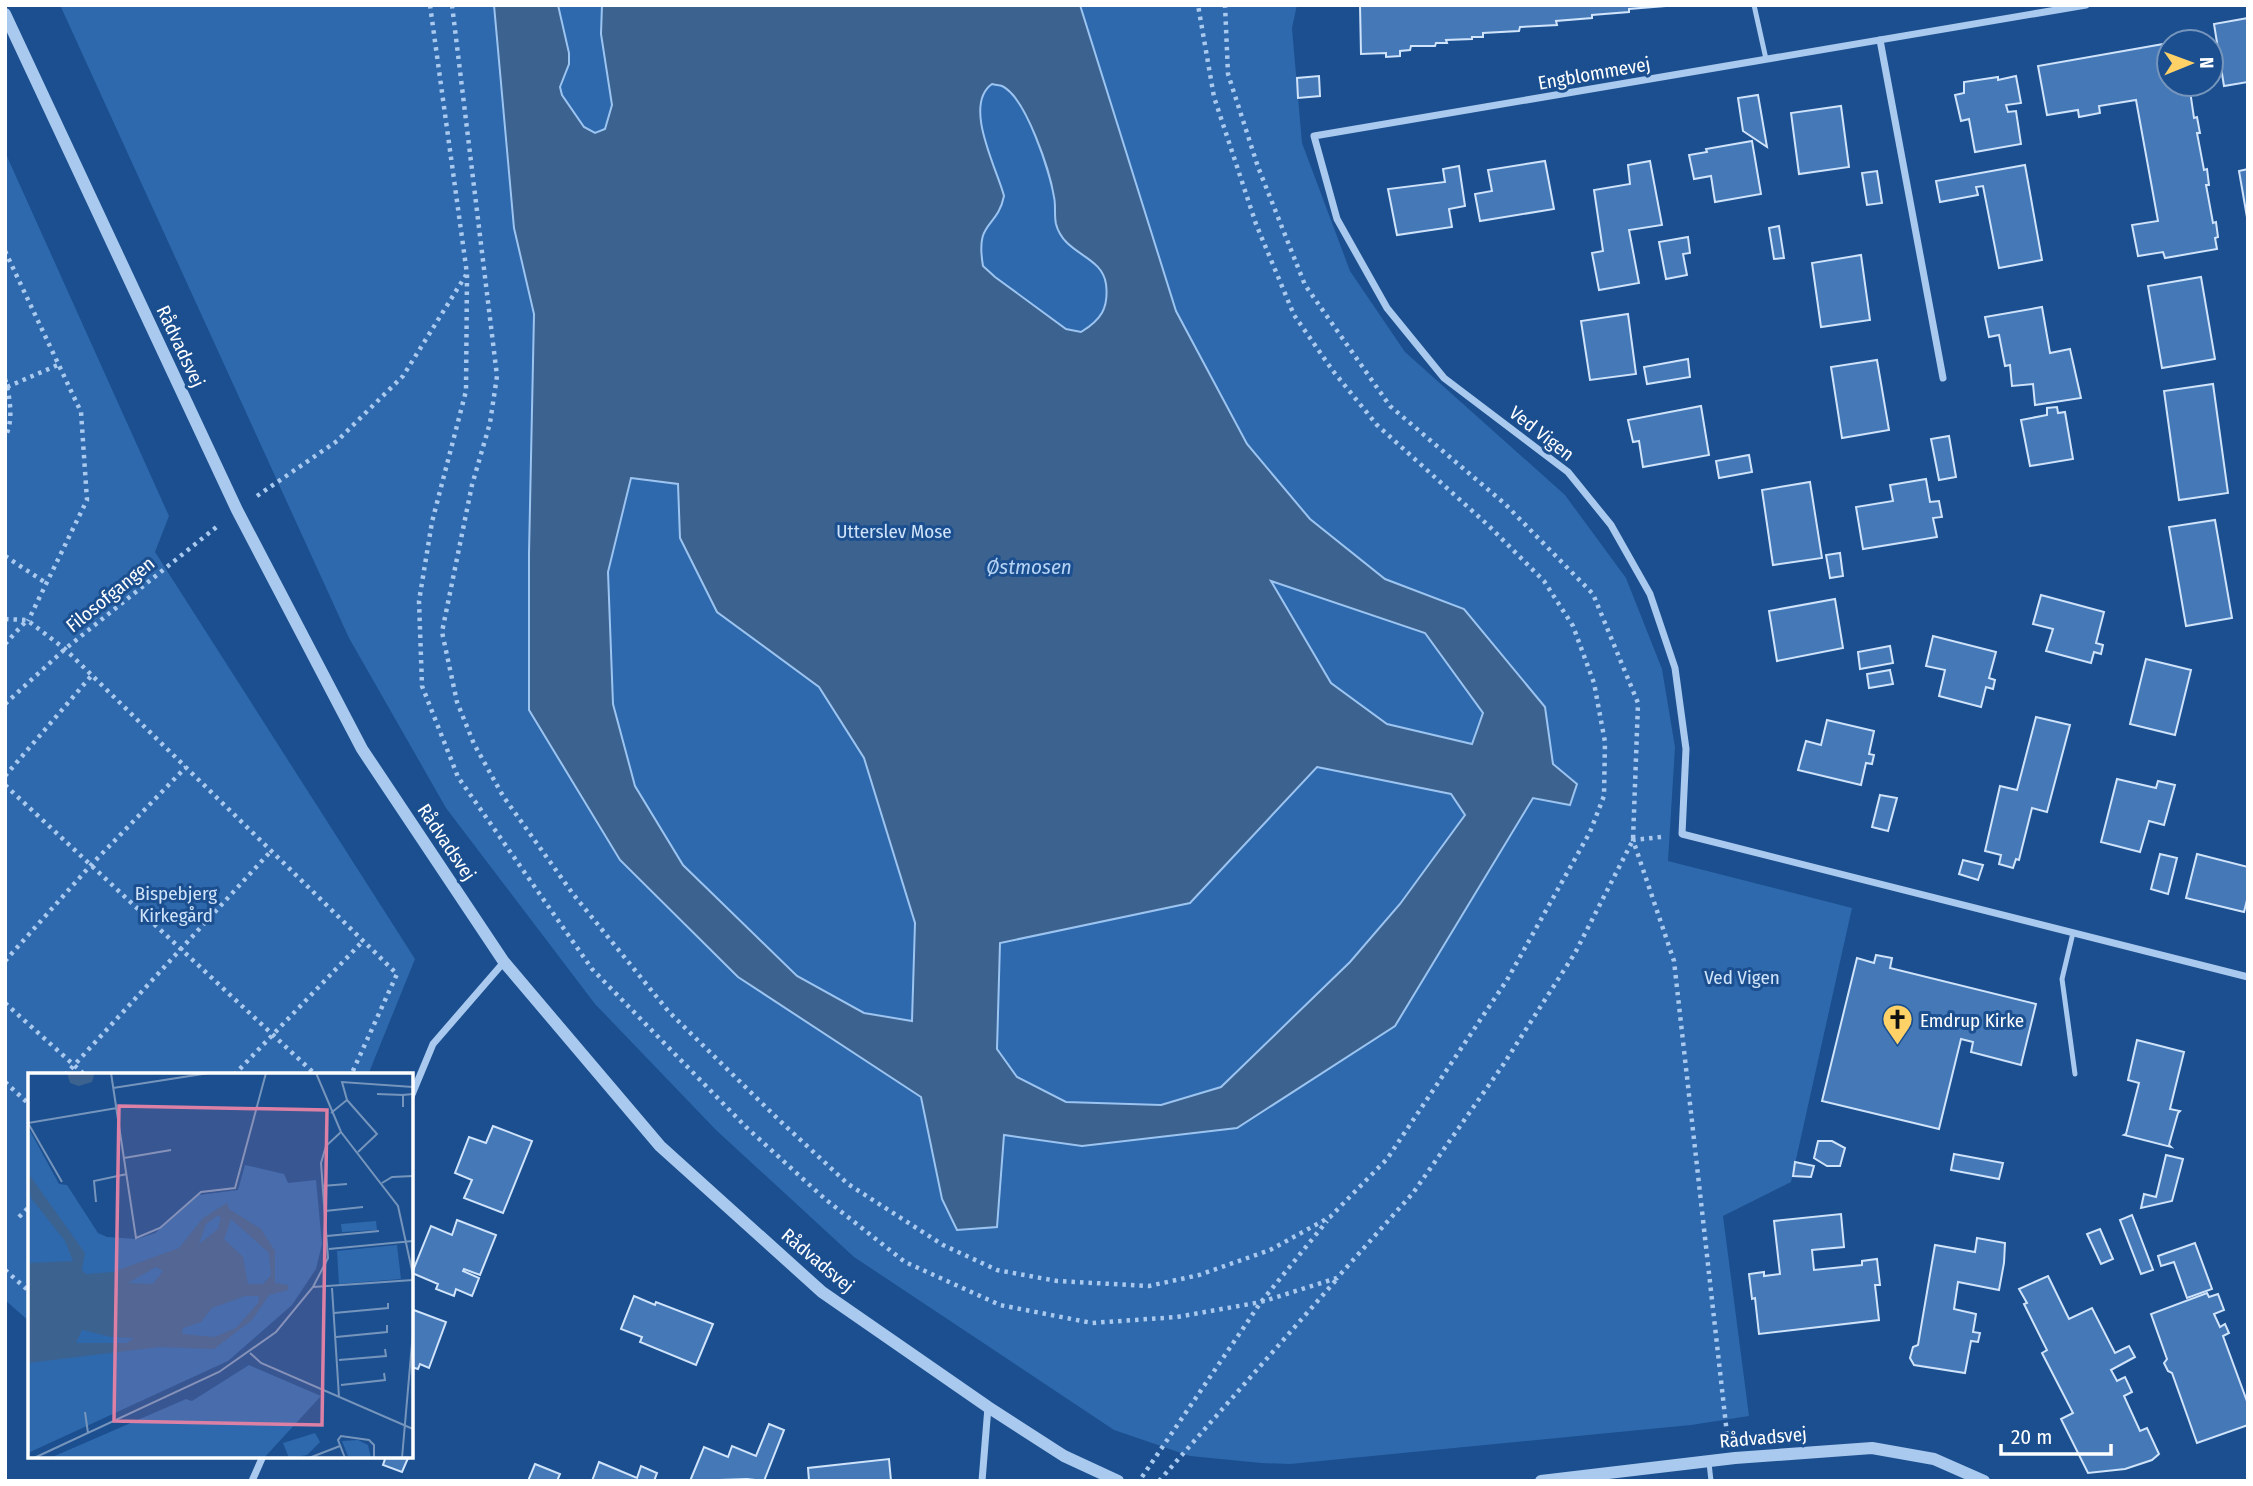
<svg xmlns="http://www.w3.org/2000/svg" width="2253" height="1486" viewBox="0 0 2253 1486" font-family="'Fira Sans Condensed',sans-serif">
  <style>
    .green { fill: #2e69ad }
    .water { fill: #3c6290; stroke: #9cc4f0; stroke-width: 2; fill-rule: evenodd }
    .building { fill: #4478b7; stroke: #cfe3fa; stroke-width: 2 }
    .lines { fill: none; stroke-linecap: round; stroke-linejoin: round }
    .path { stroke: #a9c9ee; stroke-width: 4.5; stroke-dasharray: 3.5 5; stroke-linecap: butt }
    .service { stroke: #a9c9ee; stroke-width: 5 }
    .minor { stroke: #a9c9ee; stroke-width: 7 }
    .tertiary { stroke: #a9c9ee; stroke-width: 12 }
    .labels { text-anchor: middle; stroke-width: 6; stroke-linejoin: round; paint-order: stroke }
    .street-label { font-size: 19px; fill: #fff; stroke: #1b4f8f }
    .park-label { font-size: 19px; fill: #cfe3fa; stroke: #1b4f8f }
    .poi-label { font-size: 19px; fill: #fff; stroke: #1b4f8f; text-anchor: start }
    .water-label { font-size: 21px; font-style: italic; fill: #b5d3f5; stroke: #1b4f8f }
    .inset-road { fill: none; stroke: #7695bc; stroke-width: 2 }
    .view { fill: #dd80a5; fill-opacity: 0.15; stroke: #dd80a5; stroke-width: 3.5 }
    .inset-edge { fill: none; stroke: #fff; stroke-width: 3.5 }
  </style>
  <rect width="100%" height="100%" fill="#1b4f8f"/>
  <g class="green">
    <polygon points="60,5 1297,5 1292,28 1302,143 1350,271 1405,352 1565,495 1626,578 1662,669 1675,747 1668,861 1852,908 1791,1182 1723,1216 1749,1416 1691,1425 1290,1464 1261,1463 1190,1456 1114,1430 854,1257 716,1130 595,1004 446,808 349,638"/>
    <polygon points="5,152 169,516 155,552 415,959 368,1075 30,1075 30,1322 5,1300"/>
  </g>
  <path class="water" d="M494 5H558L569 53V64L560 87 562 95 584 127 595 133 605 129 612 105 601 34 602 5H1080L1176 311 1247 444 1310 519 1385 579 1464 609 1545 707 1553 764 1577 784 1570 805 1533 798 1395 1026 1237 1128 1082 1146 1004 1135 997 1227 957 1230 942 1199 921 1097 738 977 620 860 529 710V554L534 314 514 228ZM992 84C995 85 999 85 1002 86 1026 97 1050 172 1054 197 1056 205 1054 215 1056 224 1064 255 1102 255 1106 284 1109 308 1101 320 1081 332L1066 329 995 277 983 266C975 219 997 230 1004 196 998 171 962 105 992 84ZM631 478 678 484 680 538 717 612 819 687 864 758 915 923 912 1021 864 1013 797 976 683 865 635 786 613 704 608 572ZM1271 581 1425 633 1483 713 1472 744 1387 724 1331 683ZM1317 767 1451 794 1465 815 1400 904 1350 962 1221 1087 1161 1105 1066 1102 1017 1077 997 1049 1000 943 1190 903Z"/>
  <g class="building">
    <polygon points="1360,5 1665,5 1665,6 1629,9 1629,12 1592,15 1592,18 1556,21 1557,25 1520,27 1519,31 1483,33 1483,37 1472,37 1472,39 1446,40 1447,43 1436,43 1435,46 1411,46 1410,50 1400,51 1400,56 1386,57 1386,53 1361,54"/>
    <polygon points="2248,18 2248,82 2224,86 2214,24"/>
    <polygon points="2169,43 2169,84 2189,84 2194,118 2197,117 2200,133 2197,133 2204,170 2207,169 2209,185 2206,185 2213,223 2216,222 2218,237 2215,238 2217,249 2165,258 2163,252 2138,256 2132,225 2158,221 2136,100 2099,106 2100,113 2079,117 2078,110 2047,115 2038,66"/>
    <polygon points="1319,76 1320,96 1298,98 1297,78"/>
    <polygon points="2016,76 2021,103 2006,105 2008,112 2016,111 2021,144 1975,152 1969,119 1961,121 1955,95 1964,93 1964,82 1998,77 1998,80"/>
    <polygon points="1758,95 1767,147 1743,131 1738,98"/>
    <polygon points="1841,106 1849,167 1799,174 1791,113"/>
    <polygon points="1752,141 1761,194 1715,202 1711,176 1694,179 1689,155 1707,152 1706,149"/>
    <polygon points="1545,161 1554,209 1480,221 1475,194 1492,191 1488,170"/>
    <polygon points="1650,161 1662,225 1629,230 1639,283 1599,290 1592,253 1603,251 1594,190 1630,184 1628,165"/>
    <polygon points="2025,165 2042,260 1999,268 1983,186 1976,187 1978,195 1940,202 1936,181"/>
    <polygon points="1459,166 1465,206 1449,209 1452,227 1397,235 1388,189 1445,182 1443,169"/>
    <polygon points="2248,169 2248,223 2239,171"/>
    <polygon points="1877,171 1882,203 1867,205 1862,173"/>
    <polygon points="1779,226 1784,258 1774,259 1769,228"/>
    <polygon points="1688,237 1690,253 1683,254 1687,275 1666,279 1659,242"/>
    <polygon points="1861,255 1870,320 1821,327 1812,263"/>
    <polygon points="2201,277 2215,359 2162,368 2148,286"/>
    <polygon points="2042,307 2050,353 2070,349 2081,398 2035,405 2033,384 2012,386 2010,365 2005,366 1999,335 1989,337 1985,317"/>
    <polygon points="1628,314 1636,374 1590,380 1581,321"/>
    <polygon points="1688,359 1690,377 1647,384 1644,367"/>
    <polygon points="1877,360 1889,430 1842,438 1831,367"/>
    <polygon points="2213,384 2228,493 2179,500 2164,391"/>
    <polygon points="1701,406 1709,455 1643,467 1639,441 1633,442 1628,420"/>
    <polygon points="2057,407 2058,413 2065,412 2073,459 2030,466 2021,420 2047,415 2047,408"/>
    <polygon points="1949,436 1956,477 1939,480 1931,439"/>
    <polygon points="1749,455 1752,472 1719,478 1716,461"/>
    <polygon points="1926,479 1930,502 1939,501 1942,517 1933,518 1937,537 1863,549 1856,507 1893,501 1890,485"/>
    <polygon points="1810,482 1822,558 1773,565 1762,490"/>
    <polygon points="2215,520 2232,618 2186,626 2169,527"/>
    <polygon points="1840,553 1843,576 1830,578 1826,555"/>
    <polygon points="2041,595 2104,612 2096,643 2103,645 2101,654 2094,652 2091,663 2046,651 2053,629 2033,624"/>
    <polygon points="1835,599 1843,648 1777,661 1769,611"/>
    <polygon points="1933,636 1996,652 1989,678 1995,680 1993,689 1986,687 1981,707 1939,696 1945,670 1926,666"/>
    <polygon points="1890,646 1893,663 1860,669 1858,652"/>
    <polygon points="2146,659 2191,670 2175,735 2130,724"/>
    <polygon points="1890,670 1893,684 1869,688 1867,674"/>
    <polygon points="2036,717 2070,725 2047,812 2032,808 2019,860 2016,859 2013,868 1999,864 2001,855 1985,851 2000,786 2017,790"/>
    <polygon points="1827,720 1874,731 1869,754 1874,755 1872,764 1866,763 1861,785 1798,770 1806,741 1821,745"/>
    <polygon points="2117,779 2156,788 2158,781 2175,785 2164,825 2149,821 2140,852 2101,842"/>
    <polygon points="1880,795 1897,798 1888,831 1872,827"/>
    <polygon points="2160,854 2177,858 2168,894 2151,889"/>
    <polygon points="2197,854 2248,867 2248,896 2244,912 2186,898"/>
    <polygon points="1963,860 1983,865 1978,880 1959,874"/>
    <polygon points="1876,955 1892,958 1890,968 2036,1004 2021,1065 1971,1052 1973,1042 1961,1039 1939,1129 1822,1101 1857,958 1874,963"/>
    <polygon points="2137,1040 2184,1052 2170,1109 2180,1111 2178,1113 2169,1145 2171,1147 2124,1135 2126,1134 2139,1083 2128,1080"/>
    <polygon points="493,1126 532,1141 503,1213 464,1198 472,1180 455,1173 469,1137 486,1143"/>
    <polygon points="1818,1141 1832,1141 1845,1148 1840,1166 1827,1166 1814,1158"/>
    <polygon points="1954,1154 2003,1163 1999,1179 1951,1170"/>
    <polygon points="2166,1155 2183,1159 2172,1201 2141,1208 2144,1194 2156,1197"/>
    <polygon points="1795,1162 1814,1166 1811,1177 1793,1176"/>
    <polygon points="1841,1214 1844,1247 1812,1250 1814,1270 1862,1265 1862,1261 1877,1259 1880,1285 1875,1285 1879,1320 1759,1334 1755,1298 1752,1299 1749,1274 1764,1272 1764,1276 1780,1274 1774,1221"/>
    <polygon points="2132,1215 2153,1270 2141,1274 2120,1220"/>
    <polygon points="457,1220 496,1235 480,1275 464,1269 463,1271 479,1278 472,1296 456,1289 454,1296 436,1289 438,1284 412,1273 431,1226 452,1235"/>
    <polygon points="2100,1229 2113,1259 2101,1264 2087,1234"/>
    <polygon points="1977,1238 2005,1243 2004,1263 1999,1290 1958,1282 1954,1309 1976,1314 1973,1332 1980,1333 1978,1342 1971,1341 1965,1373 1914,1365 1910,1358 1913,1347 1918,1345 1935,1245 1975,1252"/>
    <polygon points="2195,1243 2212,1289 2187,1298 2174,1262 2161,1266 2158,1256"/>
    <polygon points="2048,1276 2069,1319 2092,1308 2115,1353 2129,1346 2135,1357 2111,1370 2117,1381 2125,1377 2132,1392 2124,1396 2140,1431 2147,1428 2159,1454 2152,1460 2125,1469 2088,1473 2061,1419 2073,1413 2042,1353 2047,1350 2024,1304 2027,1303 2019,1289"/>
    <polygon points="2207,1293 2209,1297 2218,1294 2224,1310 2214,1314 2220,1327 2225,1324 2229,1333 2223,1336 2248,1404 2248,1425 2197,1443 2172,1373 2168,1371 2164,1363 2167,1359 2151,1314"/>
    <polygon points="634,1296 655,1305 656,1302 713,1324 696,1365 640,1342 642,1337 621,1329"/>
    <polygon points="411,1309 446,1322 429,1368 420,1364 418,1369 411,1367"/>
    <polygon points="769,1424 784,1430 764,1481 747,1479 690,1481 704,1447 728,1457 732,1446 756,1456"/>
    <polygon points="386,1456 408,1458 402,1472 383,1465"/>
    <polygon points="889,1459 891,1481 809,1481 808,1468"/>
    <polygon points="599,1462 637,1478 641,1466 657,1473 654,1481 592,1481"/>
    <polygon points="535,1464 560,1474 557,1481 528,1481"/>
  </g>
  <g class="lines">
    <g class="path">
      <polyline points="430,5 467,274 466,391 432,522 419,601 422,686 458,777 592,969 746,1127 825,1199 905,1262 1000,1305 1092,1323 1177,1317 1261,1302 1337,1278 1413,1193 1503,1065 1575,953 1633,840 1638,703 1593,594 1505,504 1390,406 1305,285 1258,167 1228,74 1225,5"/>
      <polyline points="452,5 497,376 490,423 472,485 442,632 457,702 474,744 503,796 573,894 669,1012 779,1120 848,1184 943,1245 997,1270 1057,1281 1149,1286 1199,1275 1270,1250 1330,1217 1387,1159 1507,980 1590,832 1604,796 1605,742 1594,683 1573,626 1544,581 1489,526 1377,425 1333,371 1294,315 1256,224 1214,97 1198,5"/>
      <polyline points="5,251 81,412 87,500 28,621"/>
      <path d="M5 379C10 397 14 421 5 437"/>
      <polyline points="7,387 58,365"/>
      <polyline points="257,496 337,441 403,376 466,275"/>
      <polyline points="5,556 46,583"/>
      <polyline points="5,619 27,620 65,649 397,974 351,1075"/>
      <polyline points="5,644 27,620"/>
      <polyline points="5,704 65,649 219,525"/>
      <polyline points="5,776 92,675"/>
      <polyline points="5,785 316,1075"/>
      <polyline points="1661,837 1633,840 1674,961 1727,1434"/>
      <polyline points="5,961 91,865 186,767"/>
      <polyline points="5,1003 85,1075"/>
      <polyline points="65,1075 271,851"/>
      <polyline points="234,1075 363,941"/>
      <polyline points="5,1082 30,1105"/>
      <polyline points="19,1217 30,1206"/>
      <polyline points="5,1270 30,1292"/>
      <polyline points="1142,1477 1261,1302 1327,1221"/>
      <polyline points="1159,1481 1337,1279"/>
    </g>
    <g class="service">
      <polyline points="1754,5 1766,59"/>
      <polyline points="2073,933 2062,979 2075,1074"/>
      <polyline points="1709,1463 1711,1481"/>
    </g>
    <g class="minor">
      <polyline points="2086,5 1314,136 1337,219 1387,308 1444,378 1568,472 1611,525 1650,594 1675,668 1686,749 1682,834 2248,977"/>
      <polyline points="1880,40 1943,378"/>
      <polyline points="411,1097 433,1044 504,962"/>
      <polyline points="252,1481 263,1456"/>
      <polyline points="982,1481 988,1407"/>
    </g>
    <g class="tertiary">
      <polyline points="5,14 237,510 362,749 504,962 660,1146 822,1292 988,1407 1064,1456 1118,1481"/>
      <polyline points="1541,1481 1735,1458 1872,1448 1934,1459 1984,1481"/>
    </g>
  </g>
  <defs>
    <symbol id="church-pin" viewBox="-11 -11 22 30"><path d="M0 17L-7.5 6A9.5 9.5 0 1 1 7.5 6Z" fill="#ffd166" stroke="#1b4f8f"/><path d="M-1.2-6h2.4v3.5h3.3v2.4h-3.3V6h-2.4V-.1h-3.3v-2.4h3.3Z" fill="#111"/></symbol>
  </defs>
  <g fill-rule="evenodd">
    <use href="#church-pin" x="1880" y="1002" width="35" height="47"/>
  </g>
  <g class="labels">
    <g class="street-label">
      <text transform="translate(1594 73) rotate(-10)" y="7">Engblommevej</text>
      <text transform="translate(181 346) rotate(65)" y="7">Rådvadsvej</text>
      <text transform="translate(1542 433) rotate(38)" y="7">Ved Vigen</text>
      <text transform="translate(110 594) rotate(-39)" y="7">Filosofgangen</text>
      <text transform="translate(447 842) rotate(56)" y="7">Rådvadsvej</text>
      <text transform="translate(818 1260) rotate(40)" y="7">Rådvadsvej</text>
      <text transform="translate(1763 1437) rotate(-5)" y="7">Rådvadsvej</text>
    </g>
    <g class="park-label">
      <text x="894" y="538">Utterslev Mose</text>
      <text x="176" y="900">Bispebjerg<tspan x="176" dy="22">Kirkegård</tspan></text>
      <text x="1742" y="984">Ved Vigen</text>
    </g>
    <g class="poi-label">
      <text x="1920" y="1027">Emdrup Kirke</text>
    </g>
    <g class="water-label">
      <text x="1029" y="574">Østmosen</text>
    </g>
  </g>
  <g transform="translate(28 1073)">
    <rect width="385" height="385" fill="#1b4f8f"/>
    <path d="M0 54 31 111 39 112 70 160 79 164 109 166 127 160 171 122 210 117 217 92 256 101 260 110 288 107 294 171 288 196 264 232 200 288 0 380ZM348 148 349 157 314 159 313 151ZM369 172 373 206 311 211 309 178ZM221 292 293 323 236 385H22L158 326 164 328ZM287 360 292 369 279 382 261 385 255 370ZM330 367 340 372 343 385 320 383 314 368Z" fill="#2e69ad"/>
    <path d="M39 0H65L66 2 64 9 51 13 42 10ZM0 100 57 180 54 197 58 201 85 199 151 175 175 145 199 130 201 136 233 156 247 178V210L260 212V217L241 222 224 247 186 276 131 274 0 290V190L45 188 37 168 3 125ZM189 143 193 144 190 156 171 171 178 151ZM203 146 241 180 243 202 235 211H220L215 184 196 166ZM128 194 135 198 125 211 100 210ZM217 223H231L230 230 208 255 186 264 154 261 155 255 173 249 184 235ZM54 257 83 264 106 265 99 270H48Z" fill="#3c6290" fill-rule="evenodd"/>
    <path class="inset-road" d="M83 0 108 165 132 155 173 119 207 115 238 0M288 0 313 59 370 133 385 202M85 15 181 0M349 21 375 22M319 27 349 61 330 79M375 34V22L385 21M303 40 319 27 314 9 385 14M96 85 143 77M34 109 0 50 89 35M354 110 364 104 385 103M294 113 319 111M68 129 66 108 99 101M297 138 335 134M299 163 351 158M301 176 385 168M285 214 385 207M304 215 311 324M306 240 360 235V230M308 264 359 259V252M222 280 233 290 385 356M311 287 358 283 357 276M313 312 357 307 356 300M57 339 60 360M6 385 191 299 248 259 285 214 300 185 293 90 298 73 313 59M281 385 312 373M317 385 310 367 313 363 341 367 346 372V385M374 385 385 259"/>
    <path class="view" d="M91 33 299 37 294 352 86 348Z"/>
    <rect width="385" height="385" class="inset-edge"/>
  </g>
  <rect width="2253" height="1486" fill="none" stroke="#ffffff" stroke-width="14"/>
  <g transform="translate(2190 63) rotate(89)"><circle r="33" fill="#1b4f8f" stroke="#7695bc" stroke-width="2"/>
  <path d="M0-5L12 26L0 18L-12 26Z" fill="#ffd166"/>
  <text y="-10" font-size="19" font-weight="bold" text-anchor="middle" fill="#ffffff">N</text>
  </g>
  <path d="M2001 1444v10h110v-10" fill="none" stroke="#ffffff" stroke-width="3.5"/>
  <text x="2011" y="1444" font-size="21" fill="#ffffff" stroke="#1b4f8f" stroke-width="5" paint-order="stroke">20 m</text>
</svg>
